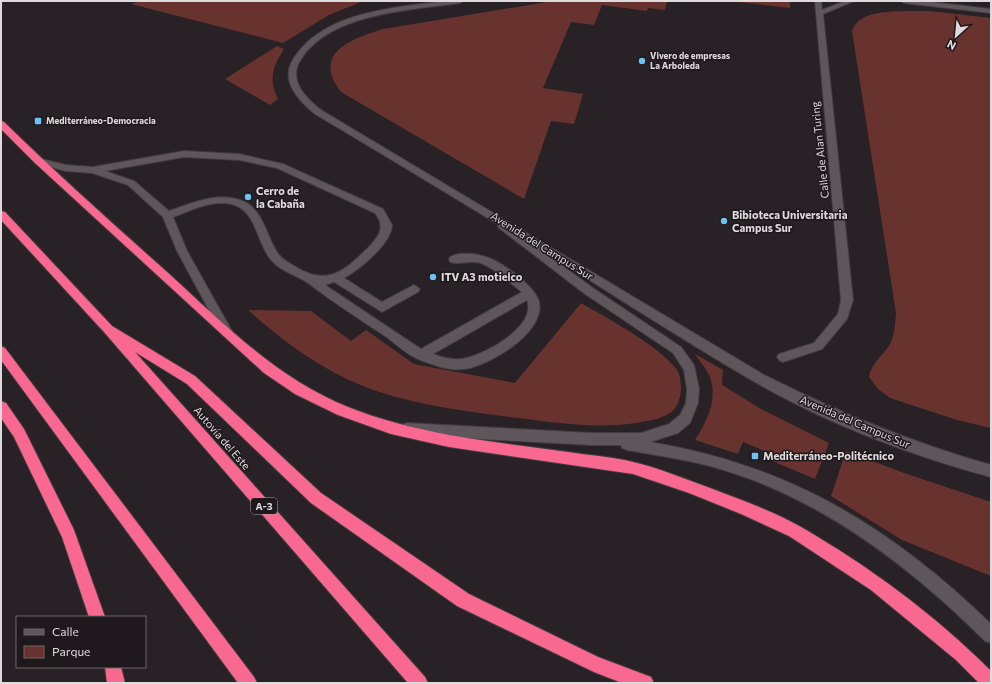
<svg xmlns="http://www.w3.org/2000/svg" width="992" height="684" viewBox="0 0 992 684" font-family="Commissioner,sans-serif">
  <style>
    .green { fill: #68332e }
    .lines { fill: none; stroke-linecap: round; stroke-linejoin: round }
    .service-casing { stroke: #423d40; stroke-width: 2 }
    .minor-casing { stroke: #423d40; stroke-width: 2 }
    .motorway-casing { stroke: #423d40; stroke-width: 2 }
    .service { fill: #5e565b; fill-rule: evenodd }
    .minor { fill: #5e565b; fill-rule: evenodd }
    .motorway { fill: #f86890; fill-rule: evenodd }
    .poi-dot { fill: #6ec2f3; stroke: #1f181c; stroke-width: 1.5 }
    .labels { text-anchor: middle; stroke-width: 3; stroke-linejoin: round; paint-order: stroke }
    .far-poi-label { font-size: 9px; font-weight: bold; fill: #dfdbdd; stroke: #1f181c; text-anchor: start }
    .shield { fill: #1f181c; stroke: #a5a0a3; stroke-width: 1 }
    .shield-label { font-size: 10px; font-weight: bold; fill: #dfdbdd }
    .street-label { font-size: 11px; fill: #dfdbdd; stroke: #1f181c }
    .poi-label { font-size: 11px; font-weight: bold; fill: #dfdbdd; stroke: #1f181c; text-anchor: start }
  </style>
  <rect width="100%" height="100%" fill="#282125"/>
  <g class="green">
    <polygon points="139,1 363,1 329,15 283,43 131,4"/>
    <path d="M553 1H667L665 10 648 8 647 11 602 5 594 25 571 22 543 88 583 94 574 124 551 121 524 199 341 92C311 53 351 39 383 29Z"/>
    <polygon points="731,1 790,1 790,8"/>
    <path d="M902 11H930L991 18V428L957 420 890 398 878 389 869 377C871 363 883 356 890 344 895 334 895 324 896 313L852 31C858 12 885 12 902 11Z"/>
    <path d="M277 46 284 49C273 66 268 80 278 99L270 105 225 79Z"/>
    <path d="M581 303C607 318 661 347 677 370 681 376 682 390 680 397 678 404 675 411 668 414 658 420 647 421 635 423 596 429 558 423 518 418 470 412 422 406 376 391 327 374 286 344 248 310L311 311 351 341 366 330 414 364 515 383Z"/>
    <path d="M695 354 723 370 722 385 761 409 829 443 815 479 772 461 774 455 743 442 738 454 695 440C707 421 719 398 709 375 706 368 699 361 695 354Z"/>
    <polygon points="846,451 904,473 991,502 991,576 902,540 831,496"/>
  </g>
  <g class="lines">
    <defs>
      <g id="service">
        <path d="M184 151 239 154 283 164 383 209 392 225C391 244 360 269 344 278L382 302 414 285 420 289 418 292 382 312 334 282 325 285 421 349 522 292C510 283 496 269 481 263 471 260 460 265 450 262L449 259C451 255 455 255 459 254 468 253 477 254 486 257 501 261 536 287 539 302 546 332 489 366 464 369 448 371 434 365 420 360 407 355 396 344 385 336 359 319 333 302 308 283 297 275 282 272 272 261 258 246 257 215 237 206 217 197 192 210 173 217L187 251 233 333 231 336H223L177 251 163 217 128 185 92 173 66 171 35 163 33 161 38 158 66 165 93 167ZM184 157 239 160 277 168 375 213C386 227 379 236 369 247 345 270 329 287 296 267 289 263 281 259 277 252 267 237 263 211 245 202 220 190 192 203 169 211L134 181 105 171ZM527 300C537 326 486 354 466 358 455 361 443 358 433 354Z"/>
        <path d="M503 223 593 288 681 347 694 365 699 389 698 403 690 423 678 433 650 442C789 465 891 527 991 624V643L985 641C908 564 817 495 710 466 683 459 655 455 627 450L622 448 621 445H592L407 435 402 433 400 429 402 425 407 423 592 433H641L669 424 680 415 686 403 687 389 684 370 673 353 585 294 499 228 498 226 499 224Z"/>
      </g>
      <g id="minor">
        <path d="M445 1H463L460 3C410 10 331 13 301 59 287 80 306 98 321 110L764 375C838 412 912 443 991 465V477C910 455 828 424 755 382 698 349 642 313 586 278 496 223 406 168 315 114 298 100 279 80 294 58 325 11 394 8 445 1Z"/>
        <polygon points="815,1 821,1 822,10 845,1 854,1 823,14 853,300 847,319 822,349 783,362 779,360 777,357 779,354 814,343 838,314 841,300"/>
        <polygon points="901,1 922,1 991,9 991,13 904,3"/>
      </g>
      <g id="motorway">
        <path d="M1 121 4 122C57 174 112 223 167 272 223 323 276 378 348 407 420 436 499 442 575 453 594 456 614 457 633 462 659 468 685 479 710 488 741 500 773 511 801 527 870 567 935 615 991 671V683H979L956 660 871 590 789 536 741 514 689 493 633 474 449 447 391 434 338 415 295 394 264 373 35 163 1 129Z"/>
        <polygon points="1,211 5,212 112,326 195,376 321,493 469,594 598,657 651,677 654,683 622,683 594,672 457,606 311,503 187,384 135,352 425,677 428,683 408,683 104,332 1,220"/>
        <polygon points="1,346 5,348 254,677 257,683 238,683 1,360"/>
        <polygon points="1,401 6,403 24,429 74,530 105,617 89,617 62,537 14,437 1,418"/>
        <polygon points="105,667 121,667 125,683 107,683"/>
      </g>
    </defs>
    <use href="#service" class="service-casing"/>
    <use href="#minor" class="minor-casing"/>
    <use href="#motorway" class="motorway-casing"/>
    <use href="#service" class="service"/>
    <use href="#minor" class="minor"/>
    <use href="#motorway" class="motorway"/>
  </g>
  <g class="poi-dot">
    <circle cx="642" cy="61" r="4"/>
    <rect x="34" y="117" width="8" height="8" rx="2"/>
    <circle cx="248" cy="197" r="4"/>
    <circle cx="724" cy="221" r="4"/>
    <circle cx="433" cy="277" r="4"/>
    <rect x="751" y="452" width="8" height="8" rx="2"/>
  </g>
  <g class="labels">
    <g class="far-poi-label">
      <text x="650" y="59">Vivero de empresas<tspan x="650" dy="10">La Arboleda</tspan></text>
      <text x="46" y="124">Mediterráneo-Democracia</text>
    </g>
    <rect class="shield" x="251" y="498" width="26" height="16" rx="3"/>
    <g class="shield-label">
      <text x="264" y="510">A-3</text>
    </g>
    <g class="street-label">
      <text transform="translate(820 150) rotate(-96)" y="4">Calle de Alan Turing</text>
      <text transform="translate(542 246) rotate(32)" y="4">Avenida del Campus Sur</text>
      <text transform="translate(855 422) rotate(23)" y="4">Avenida del Campus Sur</text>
      <text transform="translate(222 438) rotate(49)" y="4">Autovía del Este</text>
    </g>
    <g class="poi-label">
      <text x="256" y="195">Cerro de<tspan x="256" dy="13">la Cabaña</tspan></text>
      <text x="732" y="219">Bibioteca Universitaria<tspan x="732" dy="13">Campus Sur</tspan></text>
      <text x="441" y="281">ITV A3 motielco</text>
      <text x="763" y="460">Mediterráneo-Politécnico</text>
    </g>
  </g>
  <rect width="992" height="684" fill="none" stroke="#dfdbdd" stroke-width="4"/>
  <rect x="16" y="616" width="130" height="52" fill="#1f181c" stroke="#6c6669"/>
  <rect x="24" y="629" width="20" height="6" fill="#5e565b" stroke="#6c6669"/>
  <text x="52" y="636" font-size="12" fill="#dfdbdd">Calle</text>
  <rect x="24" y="646" width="20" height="12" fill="#68332e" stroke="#6c6669"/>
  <text x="52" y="656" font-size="12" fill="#dfdbdd">Parque</text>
  <g transform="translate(956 36) rotate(207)" stroke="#1f181c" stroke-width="3" paint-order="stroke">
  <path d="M0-3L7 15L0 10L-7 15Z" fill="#dfdbdd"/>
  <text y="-6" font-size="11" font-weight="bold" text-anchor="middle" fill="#dfdbdd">N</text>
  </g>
</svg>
